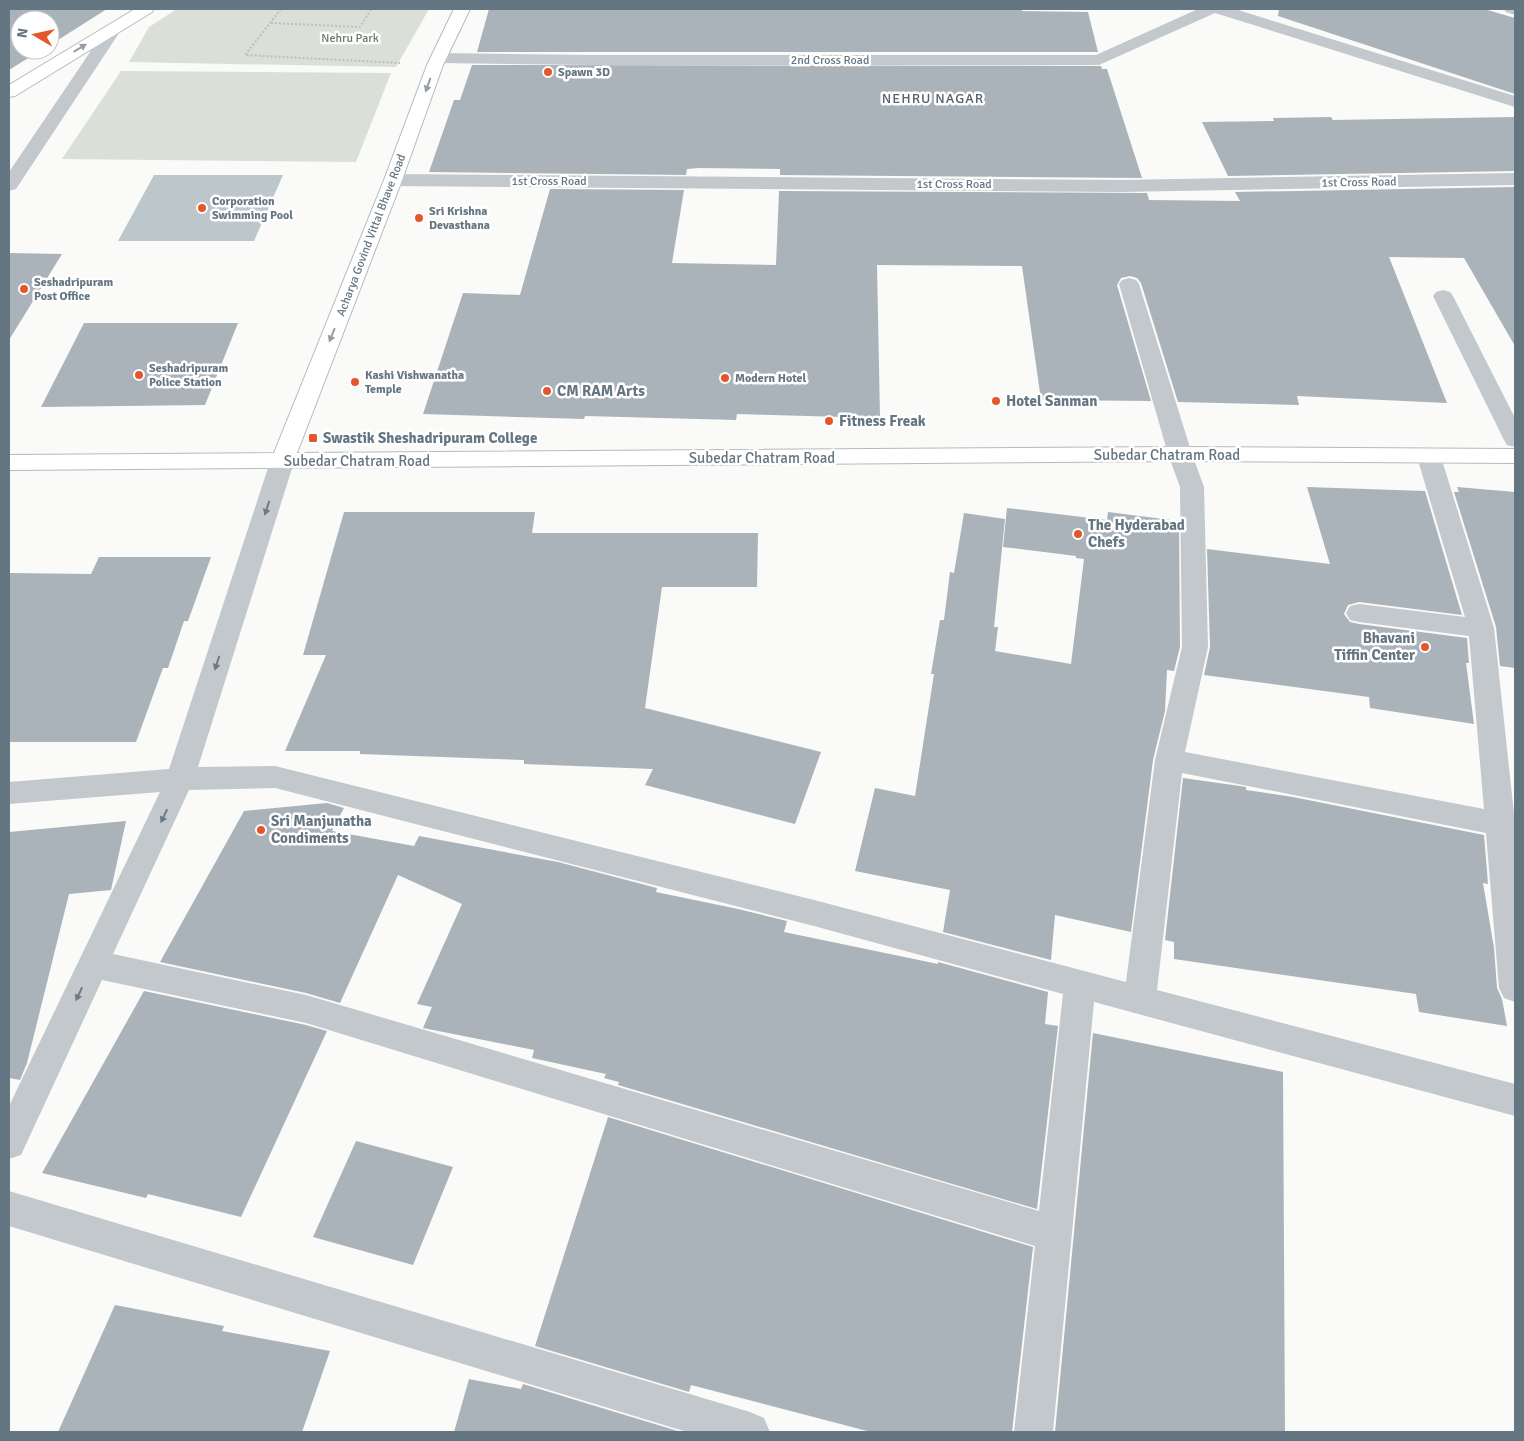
<svg xmlns="http://www.w3.org/2000/svg" width="1524" height="1441" viewBox="0 0 1524 1441" font-family="Signika,sans-serif">
  <style>
    .green { fill: #dadfd7 }
    .water { fill: #bbc7cb }
    .building { fill: #aab3b9 }
    .lines { fill: none; stroke-linecap: round; stroke-linejoin: round }
    .major-casing { stroke: #b5babe; stroke-width: 2 }
    .path { stroke: #bbbfc2; stroke-width: 2; stroke-dasharray: 2 2; stroke-linecap: butt }
    .minor { fill: #c3c8cc; fill-rule: evenodd }
    .major { fill: #fff; fill-rule: evenodd }
    .oneway { fill: #939fa8 }
    .oneway2 { fill: #6a7a87 }
    .poi-dot { fill: #e4572e; stroke: #fff; stroke-width: 2 }
    .labels { text-anchor: middle; stroke-width: 5; stroke-linejoin: round; paint-order: stroke }
    .far-park-label { font-size: 12px; fill: #687a64; stroke: #fff }
    .far-street-label { font-size: 12px; fill: #657683; stroke: #fff }
    .far-poi-label { font-size: 12px; font-weight: bold; fill: #657683; stroke: #fff; text-anchor: start }
    .far-neighbourhood-label { font-size: 14px; letter-spacing: 1px; fill: #57646e; stroke: #fff }
    .poi-label { font-size: 15px; font-weight: bold; fill: #657683; stroke: #fff; text-anchor: start }
    .street-label { font-size: 15px; fill: #657683; stroke: #fff }
  </style>
  <rect width="100%" height="100%" fill="#fafaf8"/>
  <g class="green">
    <polygon points="177,9 429,9 396,67 129,62 149,27"/>
    <polygon points="121,71 391,73 356,162 62,159"/>
  </g>
  <polygon class="water" points="154,175 283,175 254,241 118,241"/>
  <g class="building">
    <polygon points="9,9 107,9 50,45 50,20 20,20 20,50 41,50 9,70"/>
    <polygon points="489,9 1022,9 1022,11 1088,12 1098,52 477,52"/>
    <polygon points="1279,9 1484,9 1515,18 1515,94 1278,16"/>
    <polygon points="472,65 1101,66 1102,69 1107,69 1142,178 780,175 780,169 699,168 687,169 686,175 429,172 454,100 460,100"/>
    <polygon points="1331,117 1333,120 1515,117 1515,171 1228,176 1202,122 1274,121 1273,118"/>
    <polygon points="1515,187 1515,346 1464,258 1389,257 1447,403 1297,396 1299,405 1178,402 1141,283 1137,278 1130,276 1121,278 1117,285 1151,401 1041,400 1022,266 877,265 880,418 737,414 736,420 585,416 584,419 423,414 463,293 520,295 550,189 684,190 672,263 776,265 779,191 1147,193 1149,200 1240,201 1235,192"/>
    <polygon points="9,253 62,254 9,340"/>
    <polygon points="84,323 238,323 205,405 41,407"/>
    <polygon points="1307,487 1425,491 1462,615 1359,602 1348,605 1344,614 1350,622 1359,624 1467,638 1469,663 1466,663 1474,724 1370,708 1369,697 1204,675 1210,647 1207,549 1330,564"/>
    <polygon points="1457,487 1515,492 1515,668 1500,666 1496,627 1454,492 1459,492"/>
    <polygon points="1007,508 1107,520 1108,512 1179,521 1180,647 1174,671 1167,670 1165,711 1153,760 1131,932 1055,915 1051,960 943,932 950,890 855,871 875,788 915,796 934,674 931,674 940,620 944,620 950,572 954,573 964,513 1005,519 994,627 998,627 995,651 1071,664 1084,559 1076,558 1076,556 1003,547"/>
    <polygon points="344,512 535,512 532,533 758,533 757,587 662,587 645,708 821,752 795,824 645,785 653,769 524,764 524,760 360,754 360,751 285,751 326,655 303,655"/>
    <polygon points="99,557 211,557 188,621 184,621 168,668 163,668 136,742 9,742 9,573 91,574"/>
    <polygon points="1183,778 1240,786 1246,787 1246,790 1293,797 1484,835 1488,884 1483,883 1494,948 1497,988 1502,999 1507,1026 1419,1012 1416,994 1174,959 1174,942 1165,940"/>
    <polygon points="327,803 344,808 332,831 414,846 419,836 558,862 657,888 656,892 738,909 787,921 784,932 938,964 938,962 1048,992 1045,1024 1058,1026 1037,1209 618,1085 619,1082 604,1078 606,1074 532,1058 534,1050 423,1028 432,1007 417,1004 462,904 398,875 340,1003 306,993 160,962 244,811"/>
    <polygon points="126,821 111,890 69,894 27,1063 20,1080 9,1078 9,832"/>
    <polygon points="144,991 306,1025 327,1031 241,1217 148,1194 146,1198 42,1173"/>
    <polygon points="1093,1033 1283,1072 1285,1432 1055,1432"/>
    <polygon points="608,1117 1033,1247 1012,1432 871,1432 691,1385 689,1392 535,1346"/>
    <polygon points="356,1141 453,1167 413,1265 313,1237"/>
    <polygon points="115,1305 224,1326 222,1331 330,1351 302,1432 58,1432"/>
    <polygon points="469,1379 521,1389 523,1384 681,1432 454,1432"/>
  </g>
  <g class="lines">
    <defs>
      <g id="major">
        <polygon points="135,9 154,9 152,12 15,96 9,97 9,85"/>
        <polygon points="454,9 470,9 443,65 402,180 297,453 1180,447 1515,449 1515,463 1180,461 9,470 9,455 274,453 384,180 427,65"/>
      </g>
    </defs>
    <use href="#major" class="major-casing"/>
    <g class="path">
      <polyline points="281,9 245,55 400,63"/>
      <polyline points="271,23 360,27 371,9"/>
    </g>
    <g class="minor">
      <polygon points="1198,9 1235,9 1515,96 1515,107 1215,13 1099,65 590,65 439,63 433,62 431,58 433,54 439,53 590,55 1096,55"/>
      <polygon points="1504,9 1515,9 1515,15 1506,12"/>
      <polygon points="115,22 121,24 123,27 16,189 9,191 9,172 109,24"/>
      <polygon points="1515,173 1515,185 1120,192 393,186 386,184 384,180 386,176 393,174 1120,180"/>
      <path d="M1129 278 1136 280 1139 284 1192 454 1204 487 1208 647 1185 752 1484 809 1469 636 1359 622 1350 620 1346 613 1350 606 1359 604 1465 617 1417 457 1421 452 1429 450 1437 452 1441 457 1494 628 1515 823V1002L1504 998 1499 988 1486 833 1182 773 1157 990 1515 1084V1116L1094 1002 1053 1432H1014L1035 1246 306 1023 102 980 21 1155 9 1159V1106L160 792 9 804V782L169 769 270 462 274 457 282 454 290 457 294 462 198 767 275 766 814 900 1126 982 1155 760 1182 647 1180 487 1168 454 1119 284 1122 280ZM275 788 814 926 1063 994 1039 1211 306 995 113 954 189 790Z"/>
      <polygon points="1443,290 1450,292 1453,296 1515,418 1515,447 1507,445 1504,440 1433,296 1436,292"/>
      <polygon points="9,1191 750,1412 764,1418 770,1432 687,1432 9,1226"/>
    </g>
    <use href="#major" class="major"/>
  </g>
  <defs><path id="oneway-solid" d="M-6-.8H1V-3.2L6.5 0L1 3.2V.8H-6Z" transform="scale(1.25)"/></defs>
  <g class="oneway">
    <use href="#oneway-solid" transform="translate(80 48) rotate(-31)"/>
    <use href="#oneway-solid" transform="translate(428 85) rotate(110)"/>
    <use href="#oneway-solid" transform="translate(332 335) rotate(112)"/>
  </g>
  <g class="oneway2">
    <use href="#oneway-solid" transform="translate(267 508) rotate(108)"/>
    <use href="#oneway-solid" transform="translate(217 663) rotate(108)"/>
    <use href="#oneway-solid" transform="translate(164 816) rotate(115)"/>
    <use href="#oneway-solid" transform="translate(79 994) rotate(115)"/>
  </g>
  <g class="poi-dot">
    <circle cx="548" cy="72" r="5"/>
    <circle cx="202" cy="208" r="5"/>
    <circle cx="419" cy="218" r="5"/>
    <circle cx="24" cy="289" r="5"/>
    <circle cx="139" cy="375" r="5"/>
    <circle cx="725" cy="378" r="5"/>
    <circle cx="355" cy="382" r="5"/>
    <circle cx="547" cy="391" r="5"/>
    <circle cx="996" cy="401" r="5"/>
    <circle cx="829" cy="421" r="5"/>
    <rect x="308" y="433" width="10" height="10" rx="2.5"/>
    <circle cx="1078" cy="534" r="5"/>
    <circle cx="1425" cy="647" r="5"/>
    <circle cx="261" cy="830" r="5"/>
  </g>
  <g class="labels">
    <g class="far-park-label">
      <text x="350" y="42">Nehru Park</text>
    </g>
    <g class="far-street-label">
      <text x="830" y="64">2nd Cross Road</text>
      <text x="549" y="185">1st Cross Road</text>
      <text transform="translate(1359 182) rotate(-1)" y="4">1st Cross Road</text>
      <text x="954" y="188">1st Cross Road</text>
      <text transform="translate(371 235) rotate(-69)" y="4">Acharya Govind Vittal Bhave Road</text>
    </g>
    <g class="far-poi-label">
      <text x="558" y="76">Spawn 3D</text>
      <text x="212" y="205">Corporation<tspan x="212" dy="14">Swimming Pool</tspan></text>
      <text x="429" y="215">Sri Krishna<tspan x="429" dy="14">Devasthana</tspan></text>
      <text x="34" y="286">Seshadripuram<tspan x="34" dy="14">Post Office</tspan></text>
      <text x="149" y="372">Seshadripuram<tspan x="149" dy="14">Police Station</tspan></text>
      <text x="365" y="379">Kashi Vishwanatha<tspan x="365" dy="14">Temple</tspan></text>
      <text x="735" y="382">Modern Hotel</text>
    </g>
    <g class="far-neighbourhood-label">
      <text x="933" y="103">NEHRU NAGAR</text>
    </g>
    <g class="poi-label">
      <text x="557" y="396">CM RAM Arts</text>
      <text x="1006" y="406">Hotel Sanman</text>
      <text x="839" y="426">Fitness Freak</text>
      <text x="323" y="443">Swastik Sheshadripuram College</text>
      <text x="1088" y="530">The Hyderabad<tspan x="1088" dy="17">Chefs</tspan></text>
      <text x="1415" y="643" text-anchor="end">Bhavani<tspan x="1415" dy="17">Tiffin Center</tspan></text>
      <text x="271" y="826">Sri Manjunatha<tspan x="271" dy="17">Condiments</tspan></text>
    </g>
    <g class="street-label">
      <text x="1167" y="460">Subedar Chatram Road</text>
      <text x="762" y="463">Subedar Chatram Road</text>
      <text x="357" y="466">Subedar Chatram Road</text>
    </g>
  </g>
  <rect width="1524" height="1441" fill="none" stroke="#657683" stroke-width="20"/>
  <g transform="translate(35 35) rotate(279)"><circle r="24" fill="#ffffff" stroke="#c1c8cd"/>
  <path d="M0-4L9 19L0 12L-9 19Z" fill="#e4572e"/>
  <text y="-8" font-size="14" font-weight="bold" text-anchor="middle" fill="#657683">N</text>
  </g>
</svg>
